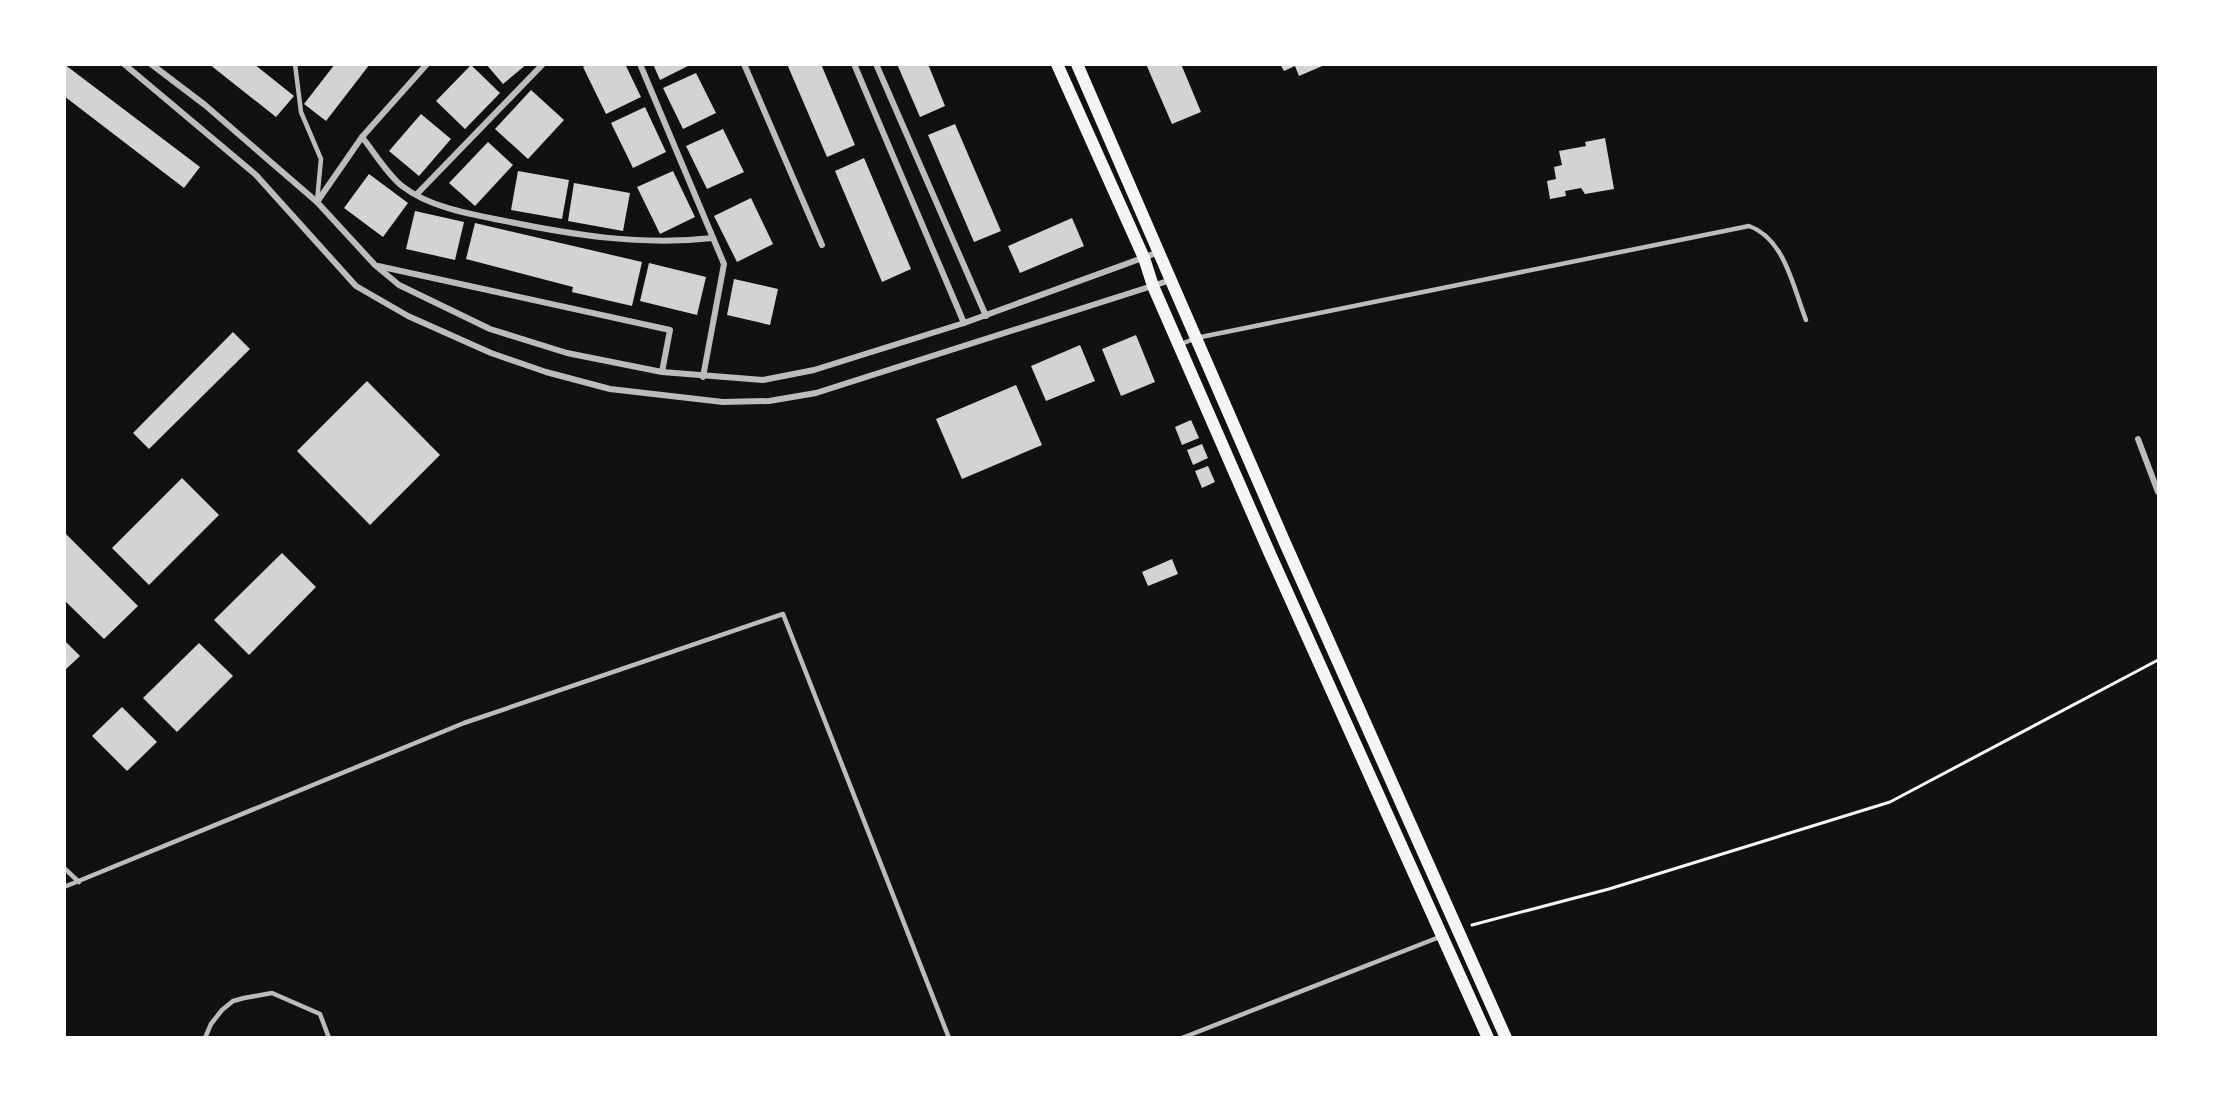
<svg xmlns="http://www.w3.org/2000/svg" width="2223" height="1102" viewBox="0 0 2223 1102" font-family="Arial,sans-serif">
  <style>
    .building { fill: #d3d3d3 }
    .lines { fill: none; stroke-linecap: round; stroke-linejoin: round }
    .path { stroke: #f5f5f5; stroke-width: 3 }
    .service { stroke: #bcbcbc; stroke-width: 4.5 }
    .minor { stroke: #bcbcbc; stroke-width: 6 }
    .secondary { stroke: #f5f5f5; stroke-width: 12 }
  </style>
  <rect width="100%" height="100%" fill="#111"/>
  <g class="building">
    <polygon points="64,64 200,167 184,188 64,96"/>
    <polygon points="209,64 254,64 294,96 276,117"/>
    <polygon points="335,64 370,64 326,121 304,104"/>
    <polygon points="486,64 527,64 503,84"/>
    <polygon points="588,64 625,64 641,97 606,114 583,67"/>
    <polygon points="653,64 692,64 660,80"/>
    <polygon points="787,64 821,64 855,145 827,157"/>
    <polygon points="897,64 928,64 945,106 920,117"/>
    <polygon points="1146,64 1181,64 1201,112 1172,124"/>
    <polygon points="1280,64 1327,64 1299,76 1295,66 1284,71"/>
    <polygon points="471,65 500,93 465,129 436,101"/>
    <polygon points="696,73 716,113 683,129 663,88"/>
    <polygon points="531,90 564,120 528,159 495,129"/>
    <polygon points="645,107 666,152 633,168 611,123"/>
    <polygon points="421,114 451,139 419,176 389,151"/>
    <polygon points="955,124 1001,231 974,242 928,135"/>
    <polygon points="723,129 744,172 707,189 686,146"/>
    <polygon points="1605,138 1614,189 1585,194 1581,188 1565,191 1566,196 1550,199 1547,181 1556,179 1554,167 1562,165 1559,151 1586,146 1585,142"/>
    <polygon points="488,142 513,165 475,206 449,183"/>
    <polygon points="864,158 911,269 882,282 835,171"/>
    <polygon points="518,171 569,180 562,219 511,210"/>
    <polygon points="673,171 695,217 660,234 637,187"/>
    <polygon points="369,174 408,203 383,237 344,208"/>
    <polygon points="574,183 630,193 623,231 568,221"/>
    <polygon points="751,198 773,244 737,262 714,216"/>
    <polygon points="415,211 464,222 455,260 406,249"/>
    <polygon points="1072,218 1084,246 1020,273 1008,246"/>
    <polygon points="475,223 642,262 632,306 572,292 573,287 466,259"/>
    <polygon points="649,263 706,277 697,315 640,301"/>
    <polygon points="734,279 778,289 770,325 727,315"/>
    <polygon points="233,332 250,349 149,449 133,433"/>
    <polygon points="1136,335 1155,382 1121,396 1102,349"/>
    <polygon points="1080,345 1095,381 1046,401 1031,366"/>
    <polygon points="367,381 440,455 370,525 297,451"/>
    <polygon points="1016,385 1042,445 962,479 936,419"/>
    <polygon points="1191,420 1199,438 1182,445 1175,427"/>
    <polygon points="1202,444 1208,458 1193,465 1187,450"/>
    <polygon points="1208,466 1215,482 1202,488 1195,471"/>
    <polygon points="182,478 219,515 149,585 112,548"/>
    <polygon points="64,532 138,606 104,639 64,600"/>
    <polygon points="282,553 316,587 249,655 214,620"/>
    <polygon points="1172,559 1178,574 1148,586 1142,572"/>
    <polygon points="64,640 80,656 64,671"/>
    <polygon points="199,643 233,676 177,732 143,698"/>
    <polygon points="122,707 157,742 127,771 92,736"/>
  </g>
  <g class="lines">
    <polyline class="path" points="1472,925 1609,889 1890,802 2158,660"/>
    <g class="service">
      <polyline points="295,64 301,112 321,159 317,201"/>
      <path d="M1179 345 1196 338 1749 226C1785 239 1793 287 1806 320"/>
      <polyline points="64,868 79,882"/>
      <polyline points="64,887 464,723 783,614 949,1038"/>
      <polyline points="205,1038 211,1024 222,1010 233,1001 244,998 272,993 320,1014 329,1038"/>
      <polyline points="1182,1038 1442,936"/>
    </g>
    <g class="minor">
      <polyline points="124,64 256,175 356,286 408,316 491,353 546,372 610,389 723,402 769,401 816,393 1171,280"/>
      <polyline points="151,64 205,105 317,202 375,265 399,285 490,329 567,353 662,372 763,380 814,370 964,323 1159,252"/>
      <polyline points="640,64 724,264 703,377"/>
      <polyline points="744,64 822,245"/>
      <polyline points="854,64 964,323"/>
      <polyline points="876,64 986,316"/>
      <path d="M362 137C374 152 387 174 402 186 429 207 469 214 500 220 572 235 640 246 713 238"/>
      <polyline points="417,194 543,64"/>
      <polyline points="317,202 362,137 427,64"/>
      <polyline points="378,266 670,330 662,372"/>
      <polyline points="2138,439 2158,492"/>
    </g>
    <g class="secondary">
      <polyline points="1057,64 1144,258 1153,286 1270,554 1488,1038"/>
      <polyline points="1077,64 1285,543 1506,1038"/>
    </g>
  </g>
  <rect width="2223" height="1102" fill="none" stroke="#ffffff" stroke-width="132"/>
</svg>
